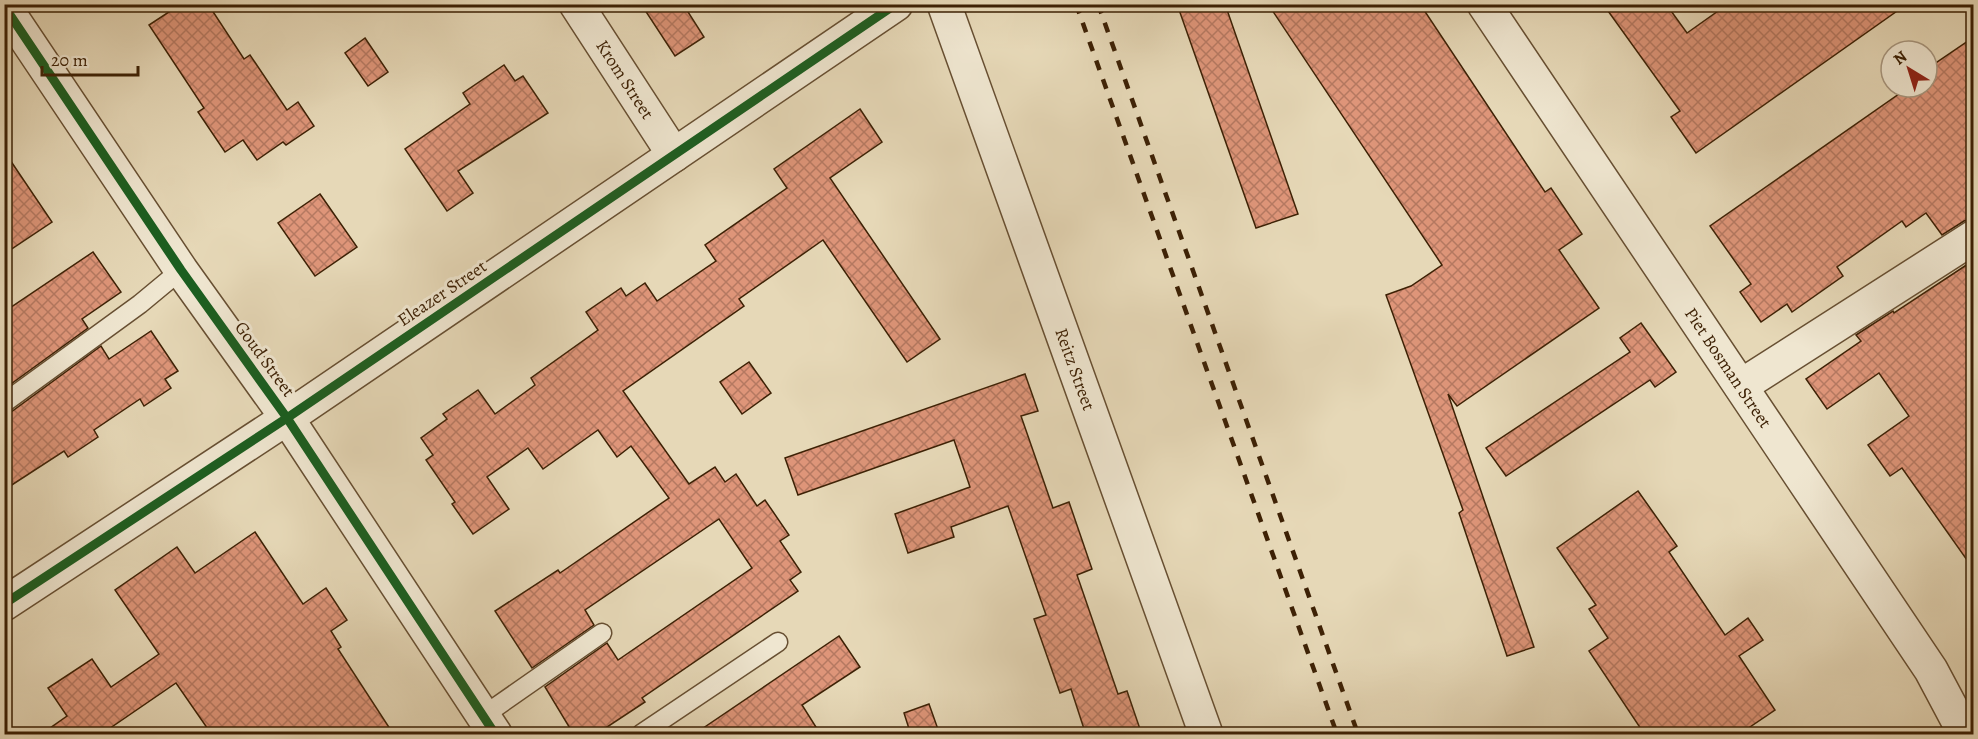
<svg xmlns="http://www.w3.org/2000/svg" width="1978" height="739" viewBox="0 0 1978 739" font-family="Alegreya,serif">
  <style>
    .building { fill: url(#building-cross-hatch); stroke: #3d2105; stroke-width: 1.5 }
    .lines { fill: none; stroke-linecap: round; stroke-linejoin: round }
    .service-casing { stroke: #674f32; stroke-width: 21 }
    .minor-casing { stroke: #674f32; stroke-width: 36 }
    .tertiary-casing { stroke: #674f32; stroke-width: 36 }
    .service { stroke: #efe6d0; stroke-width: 18 }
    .minor { stroke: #efe6d0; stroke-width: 33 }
    .tertiary { stroke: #efe6d0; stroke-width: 33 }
    .rail { stroke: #3d2105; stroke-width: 4.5; stroke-dasharray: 10 10; stroke-linecap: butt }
    .cycleway-casing { stroke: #efe6d0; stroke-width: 13 }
    .cycleway { stroke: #1b5e20; stroke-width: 9 }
    .labels { text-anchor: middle; stroke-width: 6; stroke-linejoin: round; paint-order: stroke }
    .street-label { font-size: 18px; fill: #3d2105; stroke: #efe6d0 }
  </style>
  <defs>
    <pattern id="building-cross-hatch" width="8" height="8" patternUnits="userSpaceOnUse" patternTransform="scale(1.5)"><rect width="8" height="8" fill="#de9579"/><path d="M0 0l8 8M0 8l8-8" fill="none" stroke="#b57961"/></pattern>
  </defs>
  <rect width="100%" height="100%" fill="#e6d8b7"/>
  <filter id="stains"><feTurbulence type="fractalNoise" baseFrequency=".00333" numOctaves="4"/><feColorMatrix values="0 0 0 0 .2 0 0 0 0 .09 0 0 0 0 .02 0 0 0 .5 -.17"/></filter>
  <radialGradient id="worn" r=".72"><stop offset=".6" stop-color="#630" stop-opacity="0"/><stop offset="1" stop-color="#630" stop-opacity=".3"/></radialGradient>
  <g class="building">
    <polygon points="181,4 208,4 244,59 250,55 287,110 298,102 314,126 286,145 283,142 257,160 243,140 225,152 198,112 204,108 149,25"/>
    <polygon points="641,4 683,4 704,37 675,56"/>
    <polygon points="1177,4 1225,4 1298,214 1256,228"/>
    <polygon points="1268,4 1420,4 1545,192 1551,188 1582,234 1559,250 1599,308 1457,406 1448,394 1534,647 1507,656 1459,513 1463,510 1386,295 1411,286 1442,265"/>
    <polygon points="1603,4 1666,4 1687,33 1728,4 1907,4 1696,153 1671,117 1680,111"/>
    <polygon points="1974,37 1974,218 1964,221 1942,235 1926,213 1906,227 1902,221 1837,267 1843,276 1792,312 1787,304 1761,322 1740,292 1751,284 1710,226 1909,87 1927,87 1927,69"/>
    <polygon points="365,38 388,72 368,86 345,53"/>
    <polygon points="504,65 515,81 523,76 548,113 458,171 473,193 447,211 405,149 470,104 463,93"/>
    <polygon points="860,109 882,142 830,178 940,339 907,362 823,240 739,299 744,306 623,391 689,484 715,467 725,482 736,474 757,506 765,500 789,535 780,541 801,572 790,580 798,591 642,698 645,702 595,735 574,735 545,687 607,643 618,660 752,568 719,519 585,610 594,625 532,668 495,611 558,570 560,573 669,498 631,446 617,457 598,430 543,469 528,448 487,477 509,509 473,534 452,504 455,502 426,460 433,455 421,438 447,419 443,414 478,390 495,414 535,385 531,378 598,330 586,312 621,288 626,296 645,283 657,301 716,261 705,245 787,188 774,169"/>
    <polygon points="4,151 52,222 4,254"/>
    <polygon points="320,194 357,247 315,276 278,223"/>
    <polygon points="93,252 121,292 82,319 88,328 4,389 4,312"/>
    <polygon points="1974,260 1974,570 1902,468 1890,476 1868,445 1909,416 1879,373 1827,409 1806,379 1861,341 1856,335 1893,311 1894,313"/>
    <polygon points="1641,323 1676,372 1655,387 1650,380 1506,476 1486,448 1630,352 1620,338"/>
    <polygon points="151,331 178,371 165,379 171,388 144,406 140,399 94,430 98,437 68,457 64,451 4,490 4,414 11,412 101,346 109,359"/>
    <polygon points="749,362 771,393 742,414 720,382"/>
    <polygon points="1025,374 1038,411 1021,416 1053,508 1069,502 1092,569 1077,575 1118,694 1127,691 1142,735 1086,735 1071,689 1060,693 1034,619 1046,615 1008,506 951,527 954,537 908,553 895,514 970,487 954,440 798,495 785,458"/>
    <polygon points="1638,491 1677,546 1669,552 1725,635 1748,618 1763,640 1739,656 1775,710 1738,735 1645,735 1589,651 1608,638 1589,609 1596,605 1557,548"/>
    <polygon points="255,532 303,604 326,588 347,620 331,631 341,647 338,649 394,735 212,735 176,683 100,735 40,735 67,716 48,688 92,659 111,687 159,654 115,590 177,547 195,573"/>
    <polygon points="839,636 860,667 802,705 821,735 693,735"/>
    <polygon points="929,704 940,735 911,735 904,713"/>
  </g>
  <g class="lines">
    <defs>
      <g id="service">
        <polyline points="4,403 140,304 181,270"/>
        <polyline points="483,716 602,633"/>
        <polyline points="641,734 778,642"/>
      </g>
      <g id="minor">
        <path id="s1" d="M576 4 674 155"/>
        <path id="s2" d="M944 4 1206 734"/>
        <polyline points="4,6 181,270 287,418 495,734"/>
        <polyline points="1741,386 1974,237"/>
        <polyline points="4,604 287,418 896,4"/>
      </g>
      <g id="tertiary">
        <path id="s3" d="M1484 4 1931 670 1965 734"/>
      </g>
    </defs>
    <use href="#service" class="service-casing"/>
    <use href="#minor" class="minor-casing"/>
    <use href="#tertiary" class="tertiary-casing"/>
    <use href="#service" class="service"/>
    <use href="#minor" class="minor"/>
    <use href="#tertiary" class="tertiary"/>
    <g class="rail">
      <polyline points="1076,4 1337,734"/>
      <polyline points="1098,4 1358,734"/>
    </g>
    <defs>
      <g id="cycleway">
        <polyline points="4,6 181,270 287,418 495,734"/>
        <polyline points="4,604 287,418 896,4"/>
      </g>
    </defs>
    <use href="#cycleway" class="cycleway-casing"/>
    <use href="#cycleway" class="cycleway"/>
  </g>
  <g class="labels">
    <g class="street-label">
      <text dy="6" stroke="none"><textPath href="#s1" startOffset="90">Krom Street</textPath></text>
      <text transform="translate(442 293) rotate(-34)" y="6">Eleazer Street</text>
      <text transform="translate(265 359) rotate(54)" y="6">Goud Street</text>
      <text dy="6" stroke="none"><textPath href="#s3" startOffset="438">Piet Bosman Street</textPath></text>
      <text dy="6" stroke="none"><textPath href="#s2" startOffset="388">Reitz Street</textPath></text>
    </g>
  </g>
  <rect width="1978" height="739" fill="none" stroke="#e6d8b7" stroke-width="24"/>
  <rect x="6" y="6" width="1966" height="727" fill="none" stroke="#3d2105" stroke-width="3"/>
  <rect x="12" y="12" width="1954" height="715" fill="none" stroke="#3d2105" stroke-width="1.5"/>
  <g transform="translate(1909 69) rotate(322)"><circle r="28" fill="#efe6d0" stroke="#a8977f" stroke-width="1.5"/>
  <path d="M0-4.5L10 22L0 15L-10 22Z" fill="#8f2418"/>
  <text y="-9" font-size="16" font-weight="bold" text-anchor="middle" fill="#3d2105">N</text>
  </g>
  <path d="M42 66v9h96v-9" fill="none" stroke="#3d2105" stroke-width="3"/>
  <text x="51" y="66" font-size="18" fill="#3d2105" stroke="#efe6d0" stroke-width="4.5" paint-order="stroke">20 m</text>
  <rect width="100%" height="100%" filter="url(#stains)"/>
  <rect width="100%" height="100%" fill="url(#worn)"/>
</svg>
